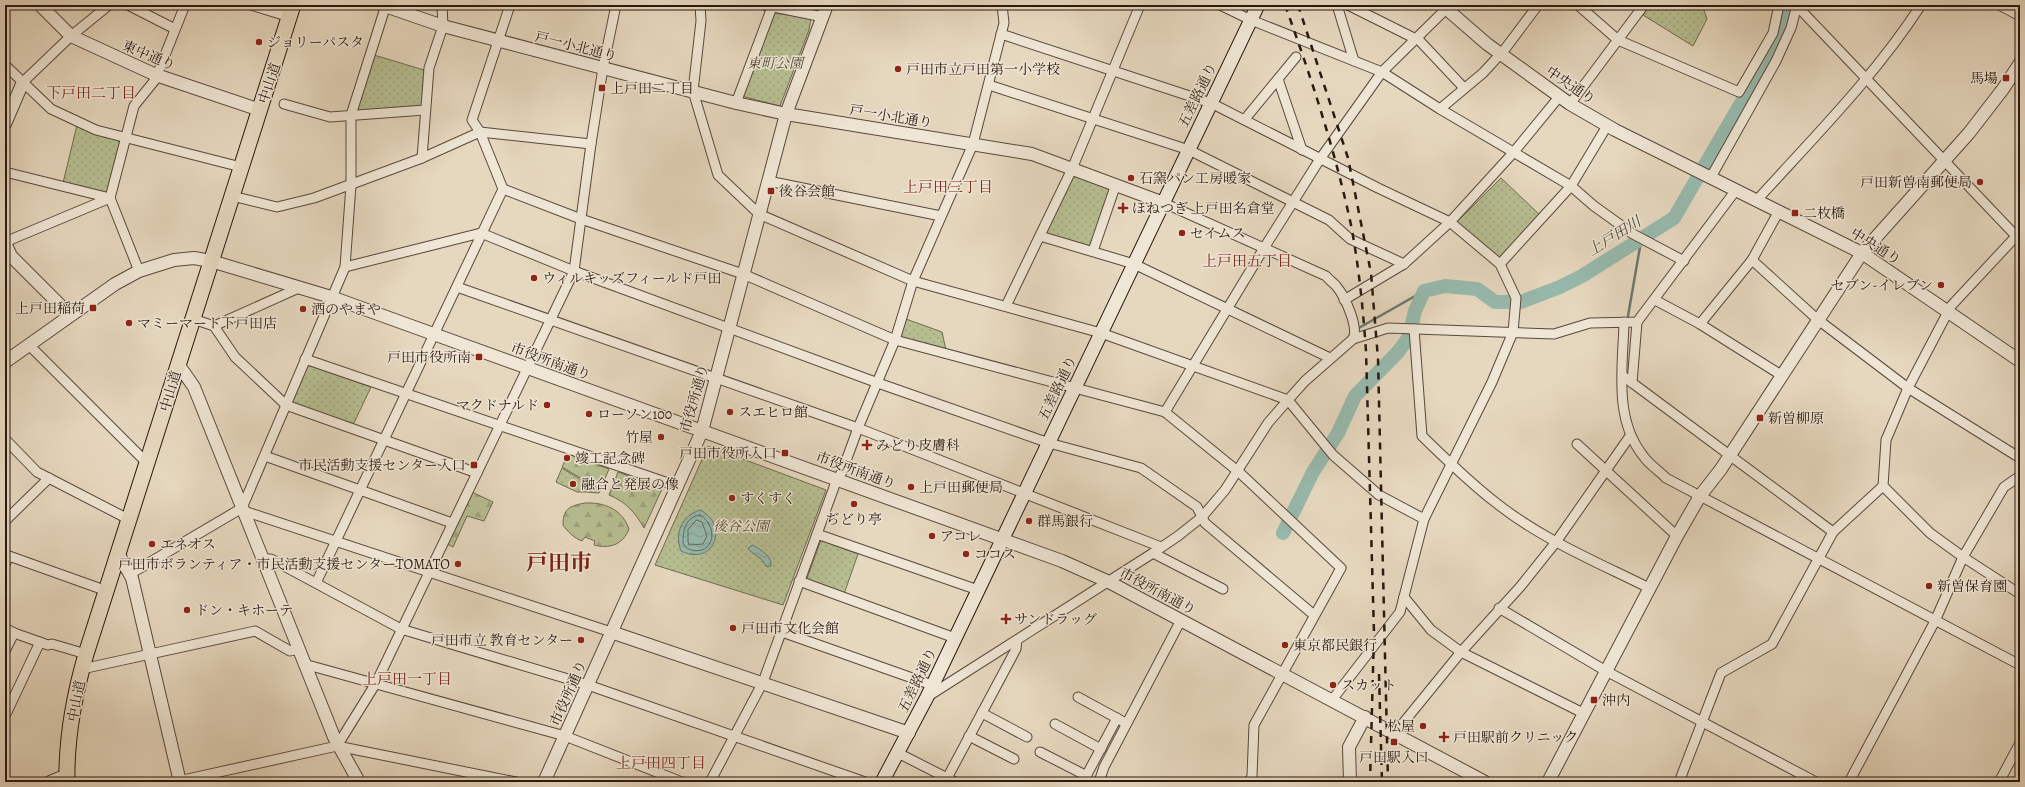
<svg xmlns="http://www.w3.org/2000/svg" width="2025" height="787" viewBox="0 0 2025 787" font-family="Alegreya,'Noto Serif JP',serif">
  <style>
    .green { fill: url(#green-dots); stroke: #706b50 }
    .forest { fill: url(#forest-firs); stroke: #706b50 }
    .water { fill: url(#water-waves); stroke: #6b796f }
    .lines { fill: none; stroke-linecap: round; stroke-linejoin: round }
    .shore { stroke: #60695f; stroke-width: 1 }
    .stream { stroke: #6b796f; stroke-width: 2.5 }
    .river { stroke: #97baae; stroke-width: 14 }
    .minor-casing { stroke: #58483c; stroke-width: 11 }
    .tertiary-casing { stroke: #58483c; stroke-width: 14 }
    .secondary-casing { stroke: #291810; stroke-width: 15 }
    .trunk-casing { stroke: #291810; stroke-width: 17 }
    .minor { stroke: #efe6d5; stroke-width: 9 }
    .tertiary { stroke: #efe6d5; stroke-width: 12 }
    .secondary { stroke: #efe6d5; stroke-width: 13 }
    .trunk { stroke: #e6d8bf; stroke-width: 15 }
    .rail { stroke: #291810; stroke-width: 2.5; stroke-dasharray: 7 7; stroke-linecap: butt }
    .poi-dot { fill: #8f2418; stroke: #efe6d5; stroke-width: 1.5 }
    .labels { text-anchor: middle; stroke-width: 3; stroke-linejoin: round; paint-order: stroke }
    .poi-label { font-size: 14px; fill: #291810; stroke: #efe6d5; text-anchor: start }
    .street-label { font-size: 14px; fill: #291810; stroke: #efe6d5 }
    .park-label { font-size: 14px; font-style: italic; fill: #534a37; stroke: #efe6d5 }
    .neighbourhood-label { font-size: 15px; fill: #7a1f14; stroke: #efe6d5 }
    .water-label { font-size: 15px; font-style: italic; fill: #4a493f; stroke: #efe6d5 }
    .town-label { font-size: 22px; font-weight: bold; fill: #7a1f14; stroke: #efe6d5 }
  </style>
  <defs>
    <pattern id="green-dots" width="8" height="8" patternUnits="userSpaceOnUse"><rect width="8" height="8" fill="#b6be91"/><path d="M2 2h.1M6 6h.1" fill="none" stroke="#9ca37c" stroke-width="1.8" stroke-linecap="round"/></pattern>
    <pattern id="forest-firs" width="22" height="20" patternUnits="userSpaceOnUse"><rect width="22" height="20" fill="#b6be91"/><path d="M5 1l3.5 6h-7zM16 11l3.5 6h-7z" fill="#9ca37c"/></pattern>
    <pattern id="water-waves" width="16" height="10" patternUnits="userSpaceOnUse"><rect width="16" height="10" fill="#97baae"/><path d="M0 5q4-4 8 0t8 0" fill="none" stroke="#829f95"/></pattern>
  </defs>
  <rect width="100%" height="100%" fill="#e6d8bf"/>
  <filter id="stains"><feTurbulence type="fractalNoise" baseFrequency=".005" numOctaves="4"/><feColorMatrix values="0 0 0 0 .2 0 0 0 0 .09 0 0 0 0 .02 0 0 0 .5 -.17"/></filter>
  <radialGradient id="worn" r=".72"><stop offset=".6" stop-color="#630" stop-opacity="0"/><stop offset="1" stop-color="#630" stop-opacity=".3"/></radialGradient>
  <g class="green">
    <polygon points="1650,5 1702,5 1707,19 1693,46 1643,15"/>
    <polygon points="772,13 811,18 809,30 780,106 741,96"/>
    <polygon points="374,55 424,70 422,106 355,111"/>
    <polygon points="77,125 122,141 107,195 63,183"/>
    <polygon points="1074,175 1111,189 1091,249 1044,235"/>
    <polygon points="1501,178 1541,216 1498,259 1456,223"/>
    <polygon points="906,319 942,332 946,350 899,337"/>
    <polygon points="308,365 371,387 352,427 290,405"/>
    <polygon points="708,446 826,490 783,605 655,565"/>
    <polygon points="562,468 583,481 586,492 577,492 556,482"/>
    <polygon points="821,540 858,554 844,594 806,581"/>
  </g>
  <g class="forest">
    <polygon points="568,454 609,469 599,493 586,492 584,480 562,467"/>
    <path d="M618 472 662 489 644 528C635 512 626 502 609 495Z"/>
    <polygon points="472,492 493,502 484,521 467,516 453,547 447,544"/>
    <path d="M585 503C604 502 622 509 629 529 623 545 609 549 594 545L595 541 585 537 582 541C574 538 568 532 563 525 563 509 569 506 585 503Z"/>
  </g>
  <g class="water">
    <path d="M700 510C730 525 714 567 681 551 674 533 682 516 700 510Z"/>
    <path d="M753 545C760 550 772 555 771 566L767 567 761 559 750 551 748 548Z"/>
  </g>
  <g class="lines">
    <g class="shore">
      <path d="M700 515C710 520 717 537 707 547 701 553 686 552 683 543 683 531 685 517 700 515Z"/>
      <polygon points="697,520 702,522 707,536 703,544 689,545 688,542 688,530"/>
    </g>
    <g class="stream">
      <polyline points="1628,316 1641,241"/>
      <polyline points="1357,329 1424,291"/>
    </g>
    <polyline class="river" points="1283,533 1313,472 1338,433 1355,396 1398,352 1409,337 1415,311 1424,291 1445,286 1477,289 1495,302 1521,302 1560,287 1582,276 1674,218 1779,38 1788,5"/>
    <defs>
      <g id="minor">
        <polyline points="128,5 175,29"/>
        <polyline points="251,5 290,17"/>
        <polyline points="700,5 701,21 693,91 718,175 759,214 913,281 1101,333 1288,400 1333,455 1379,495 1424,519"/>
        <polyline points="764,5 823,17"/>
        <polyline points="1220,5 1251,20 1382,72 1440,109 1571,186 1594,206 1633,234 1684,261"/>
        <polyline points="1337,5 1354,61"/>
        <polyline points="1348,5 1416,39"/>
        <polyline points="1578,5 1618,40 1739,92 1773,33 1779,5"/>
        <polyline points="1999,5 2020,16"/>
        <polyline points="1797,6 2016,236 2020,239"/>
        <polyline points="1001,34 1211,103 1378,188 1450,222 1500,264 1516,298 1513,332 1492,382 1424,519 1400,612 1332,700"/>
        <polyline points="1417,38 1464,88"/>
        <polyline points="5,65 51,109 96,130 241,167"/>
        <polyline points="1278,79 1302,150"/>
        <polyline points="23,82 71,36 109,5"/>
        <polyline points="989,85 1189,150 1329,220 1350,239 1404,264"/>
        <polyline points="736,103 772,7"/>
        <polyline points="284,104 330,117 425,110"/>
        <polyline points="1570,104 1644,5"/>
        <polyline points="1440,109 1483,73 1505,49 1538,5"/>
        <polyline points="1245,119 1296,57"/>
        <polyline points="422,158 429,68 443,26 442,5"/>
        <polyline points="5,172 110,198"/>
        <polyline points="1711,177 1776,61 1791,28 1797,5"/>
        <polyline points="768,181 941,216"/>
        <polyline points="503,189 581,219 743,274 895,340 1165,412 1240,473 1341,568 1254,725 1252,776 1249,782"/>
        <polyline points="232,196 277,207 314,198 422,158 480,132 591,144"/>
        <path d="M1757 200C1814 137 1875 76 1921 5"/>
        <path d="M1164 203 1326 276C1329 280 1334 283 1337 287 1345 297 1359 327 1353 339"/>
        <polyline points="2020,232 1951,306 1908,388 1886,440 1883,486 1930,533 1963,557 2020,594"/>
        <polyline points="1040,236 1134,264 1330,358"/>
        <polyline points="5,242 110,198"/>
        <polyline points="1093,251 1116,184"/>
        <polyline points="1752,260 1817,319 1908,388 2020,458"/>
        <polyline points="1500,264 1571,186 1607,126"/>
        <polyline points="345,267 481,233 574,271 878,383 1049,443 1141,468 1197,507 1205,523 1314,615"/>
        <polyline points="139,271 110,198 134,106 155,80 185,5"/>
        <polyline points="457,287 858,428 1161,547"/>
        <polyline points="1344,300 1404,264 1450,222 1513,153 1559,97"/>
        <polyline points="1655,300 1700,324 1781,375"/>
        <polyline points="1006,306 1072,169 1140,5"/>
        <polyline points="193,319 214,326 235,357 286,405 477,473"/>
        <path d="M1624 322C1623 367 1613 419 1644 457 1650 465 1659 471 1666 478L2020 665"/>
        <polyline points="1700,324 1752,260 1779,211"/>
        <polyline points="214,326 301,287"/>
        <path d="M1414 329 1422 436C1446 459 1469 482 1495 502 1541 539 1597 562 1649 588"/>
        <polyline points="29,345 147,463"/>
        <polyline points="305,359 677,486"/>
        <polyline points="1623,376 1833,532"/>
        <polyline points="1632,383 1637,322"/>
        <polyline points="1165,412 1264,248 1320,159 1382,72 1446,9"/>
        <polyline points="5,439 37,472 130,520"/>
        <polyline points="1577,444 1677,536"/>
        <polyline points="265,456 452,523"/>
        <polyline points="244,511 611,632"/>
        <polyline points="5,521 49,478"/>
        <polyline points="817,534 978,590"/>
        <polyline points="1153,553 1223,589"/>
        <polyline points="263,559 271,559 401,629 588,685 865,782"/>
        <polyline points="5,564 9,556 107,591"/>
        <polyline points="130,574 242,508 345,267 351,185 351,115 386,5"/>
        <polyline points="799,581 955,638"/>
        <polyline points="316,583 503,189 480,132 472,120 510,5"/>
        <polyline points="1404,597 1431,630 1461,652 1583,713"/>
        <polyline points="1499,608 1606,671 1816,782"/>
        <polyline points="5,628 14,633 5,651"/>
        <polyline points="782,632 932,685"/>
        <polyline points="14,633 48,645 52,644 86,654"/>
        <polyline points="304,664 565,736 682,782"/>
        <polyline points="82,669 255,631 290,651 299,649"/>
        <polyline points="927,697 1153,553 1178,536 1202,517 1225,490 1268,423 1288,400 1305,381 1353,339 1388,328 1554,334 1590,323 1637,322 1736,190"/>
        <polyline points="1078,697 1122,721"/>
        <polyline points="5,711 7,712 40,642"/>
        <polyline points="982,713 1027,737"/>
        <polyline points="1055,724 1101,749"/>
        <polyline points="1395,733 1461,652 1520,587 1556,542 1630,436"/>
        <polyline points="969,736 1014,759"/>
        <polyline points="337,746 376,683 574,271 591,144 603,68 616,5"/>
        <polyline points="1040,752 1087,776"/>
        <polyline points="898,753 955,782"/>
        <polyline points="174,782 337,746 516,782"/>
        <polyline points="710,782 763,682 837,479 842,472 858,428 895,340 913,281 973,144 1004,23 1002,5"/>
        <polyline points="945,782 1016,649 1017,640"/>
        <polyline points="1083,782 1117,718"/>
        <polyline points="1099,782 1104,767 1181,620"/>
        <polyline points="1679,782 1721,673 1772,644 1833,532 1883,486"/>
        <polyline points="1849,782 1935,621 1963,557 2004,487 2020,476"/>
        <polyline points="1999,782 2020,743"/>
      </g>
      <g id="tertiary">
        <polyline points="40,5 71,36 156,75 260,110"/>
        <polyline points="382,5 443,26 736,103 786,114 1032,154 1164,203"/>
        <polyline points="1442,5 1487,44 1570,104 1615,130 1862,253 2020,361"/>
        <polyline points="5,124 23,82"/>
        <polyline points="5,243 11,256 70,315"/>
        <polyline points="5,362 115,284 139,271 174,260 194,258 211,261 331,297 1062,561 1109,582 1485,782"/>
        <polyline points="178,364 194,387 334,737 359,782"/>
        <polyline points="119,555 132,578 180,782"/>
        <polyline points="611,632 909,733"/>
        <polyline points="50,782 67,775"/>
        <polyline points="544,782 702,431 786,114 827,5"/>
        <polyline points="1350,782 1349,747 1365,717"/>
        <polyline points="1548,782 1677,536 1700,496 1721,469 1862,253 1969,133 2003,89 2020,63"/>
      </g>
      <polyline id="secondary" points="882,782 927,697 1258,5"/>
      <path id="trunk" d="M67 782C66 738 74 696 86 654L293 5"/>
    </defs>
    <use href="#minor" class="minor-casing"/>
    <use href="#tertiary" class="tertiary-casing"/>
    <use href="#secondary" class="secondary-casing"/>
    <use href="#trunk" class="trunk-casing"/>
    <use href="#minor" class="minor"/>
    <use href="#tertiary" class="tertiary"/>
    <use href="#secondary" class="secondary"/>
    <use href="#trunk" class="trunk"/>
    <g class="rail">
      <path d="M1285 5C1311 77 1335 150 1351 225 1359 267 1363 309 1366 351L1374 633 1370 782"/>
      <polyline points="1298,5 1348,158 1371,273 1378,359 1388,782"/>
      <polyline points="1379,674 1382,782"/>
    </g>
  </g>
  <g class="poi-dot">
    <circle cx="259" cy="42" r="4"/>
    <circle cx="898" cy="69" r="4"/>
    <rect x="2002" y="74" width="8" height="8" rx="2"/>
    <rect x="598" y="84" width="8" height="8" rx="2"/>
    <circle cx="1131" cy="178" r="4"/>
    <circle cx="1980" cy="182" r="4"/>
    <rect x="767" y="187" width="8" height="8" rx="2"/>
    <path d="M1121 202h4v4h4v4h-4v4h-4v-4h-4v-4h4z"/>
    <rect x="1791" y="209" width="8" height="8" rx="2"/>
    <circle cx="1182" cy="233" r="4"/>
    <circle cx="534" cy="278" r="4"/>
    <circle cx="1941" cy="285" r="4"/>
    <rect x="89" y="304" width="8" height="8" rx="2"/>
    <circle cx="303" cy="309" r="4"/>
    <circle cx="129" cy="323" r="4"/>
    <rect x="475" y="353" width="8" height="8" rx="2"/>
    <circle cx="547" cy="405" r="4"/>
    <circle cx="730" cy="412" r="4"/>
    <circle cx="589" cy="414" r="4"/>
    <rect x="1756" y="414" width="8" height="8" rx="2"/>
    <circle cx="661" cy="437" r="4"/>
    <path d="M865 439h4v4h4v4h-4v4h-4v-4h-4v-4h4z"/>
    <rect x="781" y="449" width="8" height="8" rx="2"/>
    <circle cx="567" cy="458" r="4"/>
    <rect x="470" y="461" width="8" height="8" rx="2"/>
    <circle cx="573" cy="484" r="4"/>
    <circle cx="911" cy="487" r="4"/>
    <circle cx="732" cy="498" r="4"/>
    <circle cx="854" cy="504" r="4"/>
    <circle cx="1029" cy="521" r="4"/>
    <circle cx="932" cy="536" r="4"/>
    <circle cx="152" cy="544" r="4"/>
    <circle cx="966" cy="554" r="4"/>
    <circle cx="458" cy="564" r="4"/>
    <circle cx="1929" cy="586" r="4"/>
    <circle cx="187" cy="610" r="4"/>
    <path d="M1004 613h4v4h4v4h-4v4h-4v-4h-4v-4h4z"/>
    <circle cx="733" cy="628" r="4"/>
    <circle cx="581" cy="640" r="4"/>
    <circle cx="1285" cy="645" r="4"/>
    <circle cx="1333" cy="685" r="4"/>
    <rect x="1590" y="696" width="8" height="8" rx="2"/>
    <circle cx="1423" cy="726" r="4"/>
    <path d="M1442 731h4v4h4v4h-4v4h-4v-4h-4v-4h4z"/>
    <rect x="1390" y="738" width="8" height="8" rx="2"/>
  </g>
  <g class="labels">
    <g class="poi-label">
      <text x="267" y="47">ジョリーパスタ</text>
      <text x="906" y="74">戸田市立戸田第一小学校</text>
      <text x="1998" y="83" text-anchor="end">馬場</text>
      <text x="610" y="93">上戸田二丁目</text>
      <text x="1139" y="183">石窯パン工房暖家</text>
      <text x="1972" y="187" text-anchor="end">戸田新曽南郵便局</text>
      <text x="779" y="196">後谷会館</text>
      <text x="1132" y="213">ほねつぎ 上戸田名倉堂</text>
      <text x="1803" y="218">二枚橋</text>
      <text x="1190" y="238">セイムス</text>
      <text x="542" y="283">ウィルキッズフィールド戸田</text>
      <text x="1933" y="290" text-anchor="end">セブン-イレブン</text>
      <text x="85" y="313" text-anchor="end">上戸田稲荷</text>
      <text x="311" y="314">酒のやまや</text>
      <text x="137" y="328">マミーマート下戸田店</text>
      <text x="471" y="362" text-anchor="end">戸田市役所南</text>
      <text x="539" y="410" text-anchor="end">マクドナルド</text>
      <text x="738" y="417">スエヒロ館</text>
      <text x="597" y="419">ローソン100</text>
      <text x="1768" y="423">新曽柳原</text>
      <text x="653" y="442" text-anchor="end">竹屋</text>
      <text x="876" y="450">みどり皮膚科</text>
      <text x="777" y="458" text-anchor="end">戸田市役所入口</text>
      <text x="575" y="463">竣工記念碑</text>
      <text x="466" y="470" text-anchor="end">市民活動支援センター入口</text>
      <text x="581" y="489">融合と発展の像</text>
      <text x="919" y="492">上戸田郵便局</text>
      <text x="740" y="503">すくすく</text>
      <text x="854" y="524" text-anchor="middle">ぢどり亭</text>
      <text x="1037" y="526">群馬銀行</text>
      <text x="940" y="541">アコレ</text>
      <text x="160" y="549">エネオス</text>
      <text x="974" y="559">ココス</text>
      <text x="450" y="569" text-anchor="end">戸田市ボランティア・市民活動支援センターTOMATO</text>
      <text x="1937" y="591">新曽保育園</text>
      <text x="195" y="615">ドン・キホーテ</text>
      <text x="1014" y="624">サンドラッグ</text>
      <text x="741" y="633">戸田市文化会館</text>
      <text x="573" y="645" text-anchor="end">戸田市立 教育センター</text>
      <text x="1293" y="650">東京都民銀行</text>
      <text x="1341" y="690">スカット</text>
      <text x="1602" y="705">沖内</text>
      <text x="1415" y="731" text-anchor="end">松屋</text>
      <text x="1453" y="742">戸田駅前クリニック</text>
      <text x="1394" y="762" text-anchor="middle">戸田駅入口</text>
    </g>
    <g class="street-label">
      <text transform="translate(576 46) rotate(14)" y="5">戸一小北通り</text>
      <text transform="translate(149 55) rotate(23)" y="5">東中通り</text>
      <text transform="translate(269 83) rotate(-72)" y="5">中山道</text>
      <text transform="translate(1571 85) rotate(34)" y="5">中央通り</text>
      <text transform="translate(1197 95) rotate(-64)" y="5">五差路通り</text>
      <text transform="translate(891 116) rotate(9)" y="5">戸一小北通り</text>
      <text transform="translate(1876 246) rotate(32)" y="5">中央通り</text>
      <text transform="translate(551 361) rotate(20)" y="5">市役所南通り</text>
      <text transform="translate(1057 388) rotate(-64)" y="5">五差路通り</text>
      <text transform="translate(170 391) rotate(-73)" y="5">中山道</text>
      <text transform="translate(694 398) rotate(-74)" y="5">市役所通り</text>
      <text transform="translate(856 470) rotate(20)" y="5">市役所南通り</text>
      <text transform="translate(1158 591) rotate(28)" y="5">市役所南通り</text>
      <text transform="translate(917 680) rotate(-64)" y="5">五差路通り</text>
      <text transform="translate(568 693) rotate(-66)" y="5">市役所通り</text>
      <text transform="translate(76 701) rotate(-79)" y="5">中山道</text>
    </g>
    <g class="park-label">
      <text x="775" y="68">東町公園</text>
      <text x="741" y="531">後谷公園</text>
    </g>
    <g class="neighbourhood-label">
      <text x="91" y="98">下戸田二丁目</text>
      <text x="948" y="192">上戸田三丁目</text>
      <text x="1247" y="266">上戸田五丁目</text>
      <text x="407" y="684">上戸田一丁目</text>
      <text x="661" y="768">上戸田四丁目</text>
    </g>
    <g class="water-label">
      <text transform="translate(1614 236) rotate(-32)" y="5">上戸田川</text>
    </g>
    <g class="town-label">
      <text x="559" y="570">戸田市</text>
    </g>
  </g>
  <rect width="2025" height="787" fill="none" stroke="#e6d8bf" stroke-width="20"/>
  <rect x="6" y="6" width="2013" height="775" fill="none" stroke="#291810" stroke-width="2"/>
  <rect x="10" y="10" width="2005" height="767" fill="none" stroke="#291810"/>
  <rect width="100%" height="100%" filter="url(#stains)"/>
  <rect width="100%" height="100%" fill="url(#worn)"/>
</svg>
